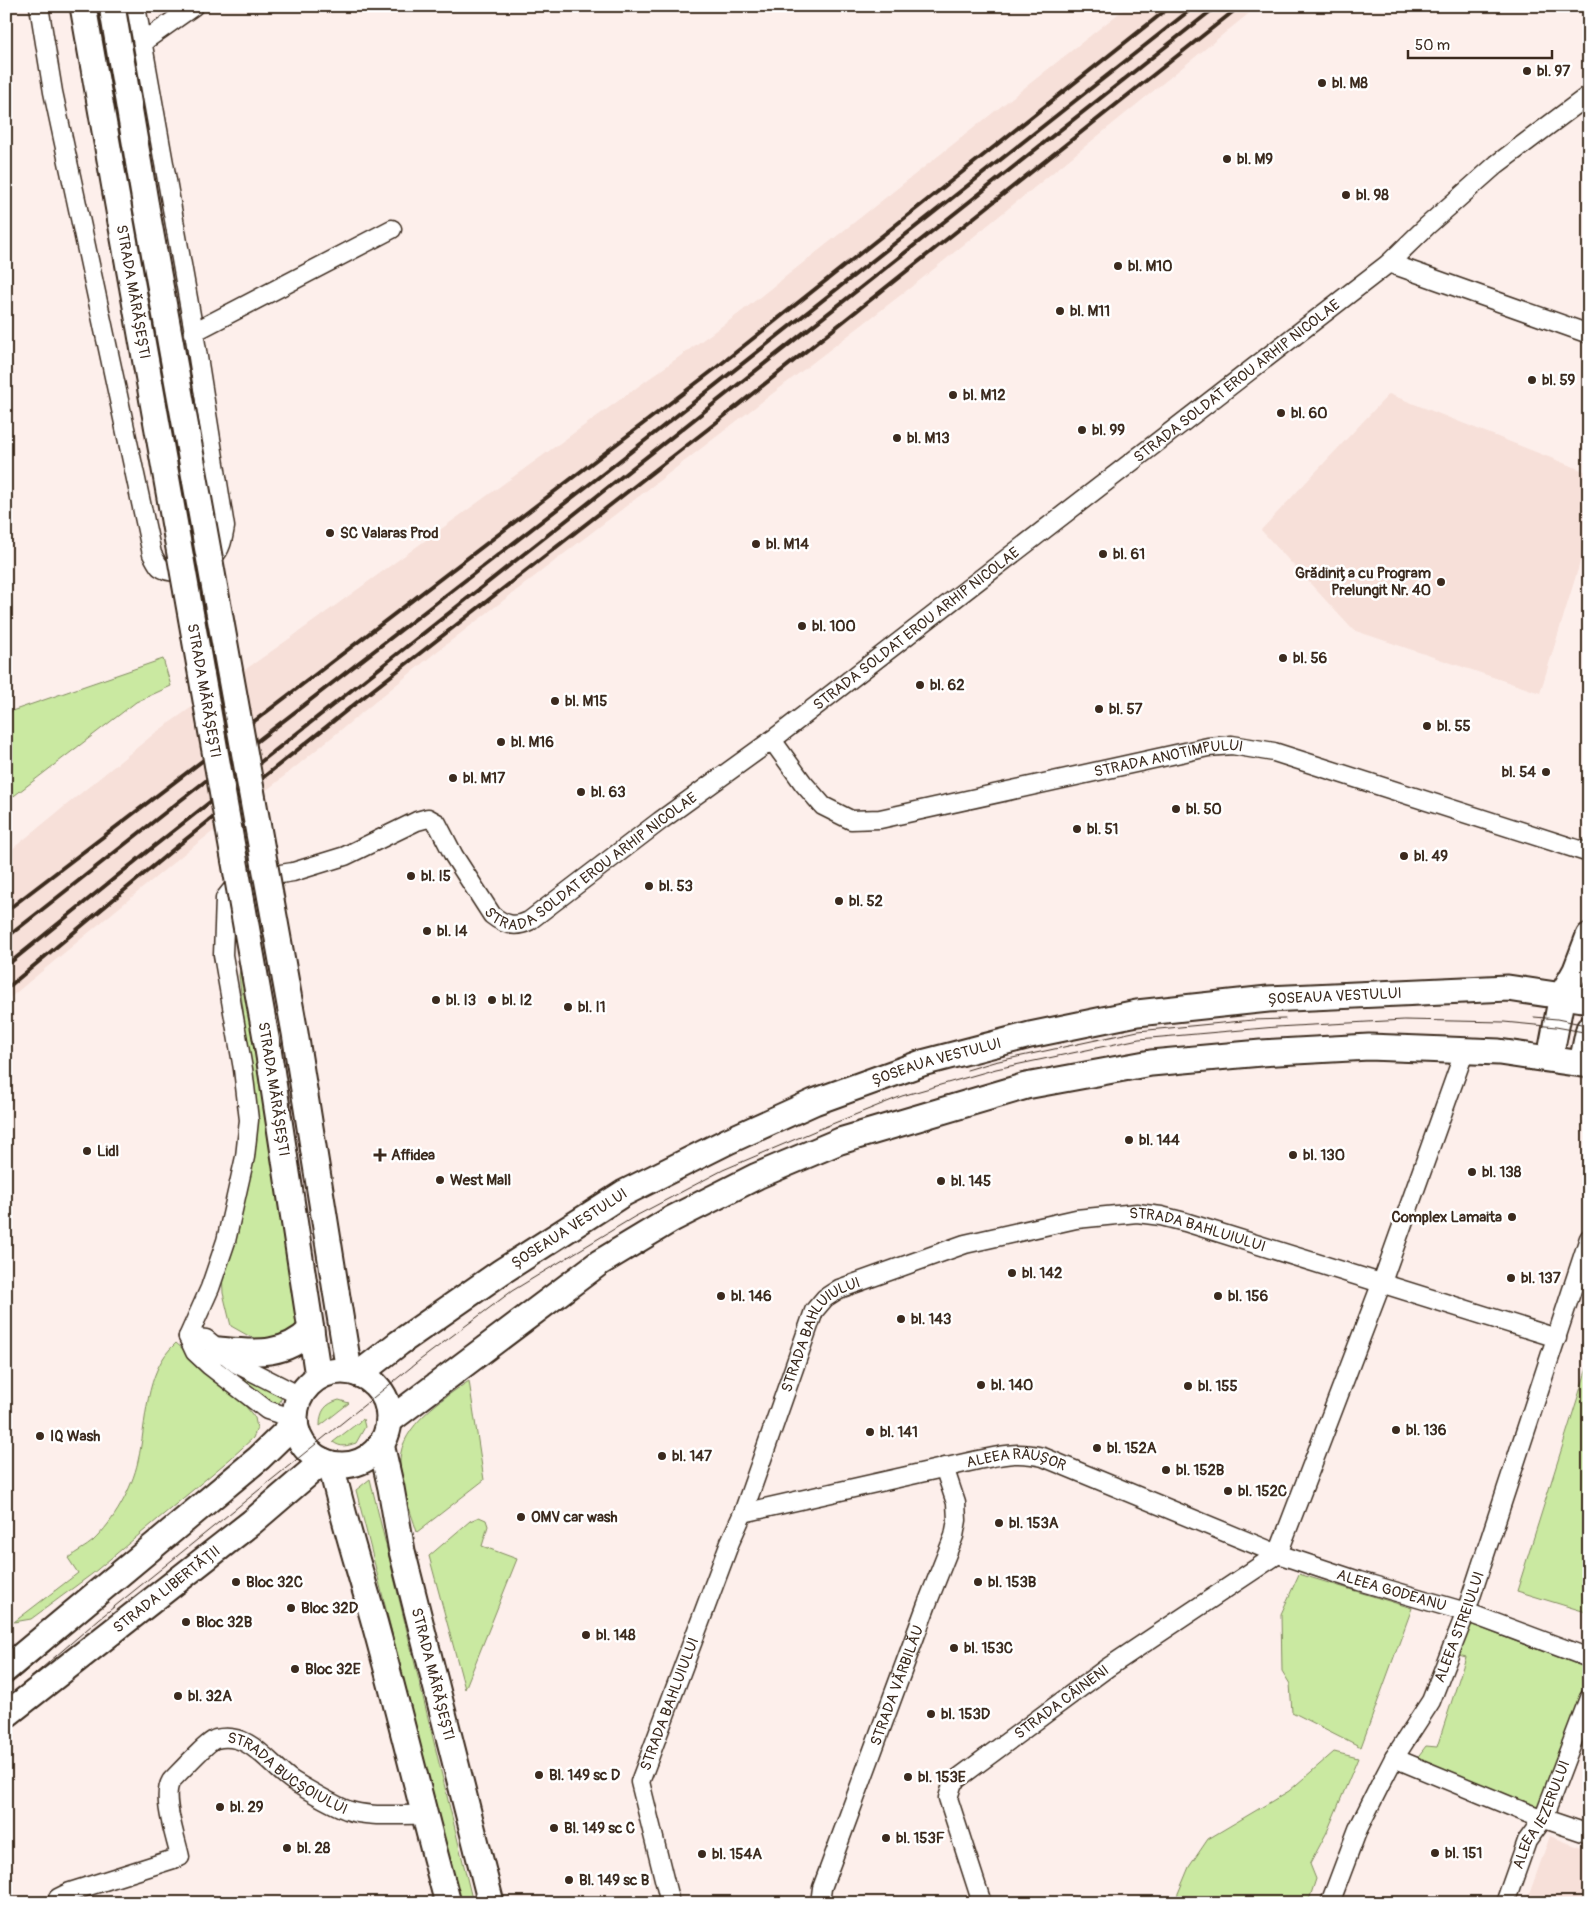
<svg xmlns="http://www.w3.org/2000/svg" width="1595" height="1909" viewBox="0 0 1595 1909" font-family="Pangolin,sans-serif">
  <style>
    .built { fill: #f7e0d9 }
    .green { fill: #cae9a1; stroke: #828a60 }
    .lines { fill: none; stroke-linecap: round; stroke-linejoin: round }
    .street-casing { stroke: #3b2a1e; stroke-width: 21 }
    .secondary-casing { stroke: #3b2a1e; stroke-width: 29 }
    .street { stroke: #fff; stroke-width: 18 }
    .secondary { stroke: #fff; stroke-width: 25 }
    .tram { stroke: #3b2a1e; stroke-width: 1 }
    .rail { stroke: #3b2a1e; stroke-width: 4 }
    .secondary-bridge-casing { stroke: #3b2a1e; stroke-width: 29; stroke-linecap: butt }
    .secondary-bridge { stroke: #fff; stroke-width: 25 }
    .poi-dot { fill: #3b2a1e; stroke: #fff; stroke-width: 2 }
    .labels { text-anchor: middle; stroke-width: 5; stroke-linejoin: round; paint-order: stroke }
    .poi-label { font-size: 15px; font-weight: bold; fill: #3b2a1e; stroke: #fff; text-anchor: start }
    .street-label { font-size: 15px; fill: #3b2a1e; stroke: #fff }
  </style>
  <rect width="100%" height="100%" fill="#fdefeb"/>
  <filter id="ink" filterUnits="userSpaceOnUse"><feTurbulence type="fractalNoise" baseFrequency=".02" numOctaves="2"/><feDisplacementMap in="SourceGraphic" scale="10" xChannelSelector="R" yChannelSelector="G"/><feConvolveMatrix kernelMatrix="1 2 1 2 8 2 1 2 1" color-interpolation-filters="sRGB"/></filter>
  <g filter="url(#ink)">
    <g class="built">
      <polygon points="1128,6 1258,6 919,281 435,653 277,782 185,853 6,1001 6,854 155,733 296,634 737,315"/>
      <polygon points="1389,394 1589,473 1589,533 1540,693 1353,630 1261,530"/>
      <polygon points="1550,1836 1589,1851 1589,1903 1526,1903"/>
    </g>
    <g class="green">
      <polygon points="163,659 171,686 136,702 6,802 6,713"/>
      <polygon points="243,957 265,974 284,1065 299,1182 313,1319 269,1345 247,1335 231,1326 223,1293 222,1269 256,1121 239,975"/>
      <path d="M176 1343 239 1398 255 1418 257 1428 253 1438 230 1459 92 1574 31 1619 14 1622 78 1573 68 1558C76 1552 86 1547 93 1541 114 1521 132 1489 138 1461 147 1423 144 1371 176 1343Z"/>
      <polygon points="226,1365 283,1394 277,1409"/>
      <polygon points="1587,1368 1589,1368 1589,1613 1517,1591"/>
      <path d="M469 1381 484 1480 417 1532C410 1509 399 1484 400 1460 401 1426 443 1398 469 1381Z"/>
      <path d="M339 1400 349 1403 320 1426C320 1411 325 1404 339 1400Z"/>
      <path d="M363 1419 365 1427 356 1443C347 1446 341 1448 333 1442Z"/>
      <polygon points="370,1479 473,1903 460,1903 356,1490"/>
      <polygon points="479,1517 486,1520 488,1526 482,1546 517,1559 465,1689 429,1556 470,1521"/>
      <polygon points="1299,1574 1412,1608 1361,1747 1292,1712 1290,1684 1282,1671 1281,1614"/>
      <polygon points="1470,1624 1589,1669 1589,1674 1539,1810 1416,1759 1426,1746 1437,1747 1466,1657 1455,1654"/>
      <polygon points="1334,1752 1358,1758 1327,1832 1310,1864 1316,1879 1308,1903 1174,1903 1189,1867 1208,1839 1289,1791"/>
    </g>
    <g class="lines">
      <defs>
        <g id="street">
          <path d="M39 6 53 92 152 554C154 557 157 564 160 567 175 578 202 567 214 556 222 548 223 537 225 527L194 332 136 6"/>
          <polyline points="143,42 194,6"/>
          <polyline points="1389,263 1589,334"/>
          <polyline points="194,332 392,229"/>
          <path id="s1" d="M772 740 803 783 823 806 851 820 880 819 1208 747 1232 745 1274 752 1589 853"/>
          <polyline points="188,1337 206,1339 237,1364 300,1396"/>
          <path id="s2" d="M295 1419 267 1410 210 1366 195 1352 188 1337 210 1288 226 1241 245 1157 249 1120 243 1069 223 955 225 898 233 888 249 879 293 872 345 856 417 821 428 818 437 823 454 856 492 915C504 925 515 928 529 921L660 821 772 740 1389 263 1427 226 1497 164 1589 95"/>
          <path id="s3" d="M743 1513 978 1460C1004 1455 1016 1451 1043 1457L1278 1554 1359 1581 1466 1612 1589 1658"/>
          <polyline points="1278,1554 1382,1282 1465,1050"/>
          <polyline points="1394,1758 1527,1813 1589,1834"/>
          <path id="s4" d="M56 1903 58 1898 70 1892 180 1857C176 1838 161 1797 171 1781 179 1773 208 1741 216 1739 250 1731 268 1764 293 1781 306 1789 334 1805 347 1810 370 1818 400 1814 424 1815"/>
          <path id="s5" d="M670 1903 640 1782 730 1542 743 1513 814 1311 825 1298 839 1289 965 1244 1076 1219 1137 1213 1161 1216 1185 1222 1557 1338"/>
          <path id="s6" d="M820 1903 822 1888 927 1604 954 1536 957 1520 956 1503 944 1467"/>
          <path id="s7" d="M982 1903 948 1798 953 1782 1107 1668 1278 1554"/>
          <path id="s8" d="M1330 1903 1358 1829 1379 1787 1394 1758 1431 1701 1466 1612 1589 1238"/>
          <path id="s9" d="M1505 1903 1527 1841 1543 1819 1589 1698"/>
        </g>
        <g id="secondary">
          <polyline points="83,6 121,222"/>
          <polyline points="112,6 146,207"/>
          <polyline points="268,1049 318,1376"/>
          <polyline points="1550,1058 1562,995 1576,970 1589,936"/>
          <polyline points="1582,1063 1589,1029"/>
          <polyline points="336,1291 349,1371"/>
          <path d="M219 1350C255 1353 284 1357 311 1330"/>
          <circle cx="342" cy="1418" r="47"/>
          <path id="s10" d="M359 1374 399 1343 501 1272 624 1193 728 1141 814 1102 922 1063 1030 1035 1137 1013 1268 999 1508 988 1589 1000"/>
          <polyline points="389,1421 599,1263 672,1219 757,1176 840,1141 1026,1086 1151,1063 1261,1053 1369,1047 1499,1052 1589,1065"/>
          <path id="s11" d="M381 1444 391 1488 402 1551 491 1903"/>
          <path d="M331 1464C343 1519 361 1573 376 1628 401 1719 423 1812 448 1903"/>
          <polyline points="6,1669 259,1458 295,1423"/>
          <path id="s12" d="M6 1715 252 1522 323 1461"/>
        </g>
      </defs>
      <use href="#street" class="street-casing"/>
      <use href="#secondary" class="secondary-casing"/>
      <use href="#street" class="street"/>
      <use href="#secondary" class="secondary"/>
      <g class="tram">
        <polyline points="1534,1017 1557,1019 1586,1025"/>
        <polyline points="967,1070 994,1062 1138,1031 1253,1020 1285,1019"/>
        <polyline points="6,1688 52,1649"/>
        <polyline points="6,1699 99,1619 420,1360 512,1291 634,1217 723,1170 817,1130 902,1096 996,1069 1139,1039 1276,1027 1404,1020 1504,1022 1556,1027 1589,1033"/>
      </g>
      <g class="rail">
        <polyline points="6,911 716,368 1171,6"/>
        <polyline points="6,938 181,800 604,473 1195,6"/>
        <polyline points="6,966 148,851 1217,6"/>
        <polyline points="6,989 175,848 356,703 708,429 1240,6"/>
      </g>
      <defs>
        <g id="secondary-bridge">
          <polyline points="146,207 295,1033 336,1291"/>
          <path id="s13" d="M121 222 268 1049"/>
        </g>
      </defs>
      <use href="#secondary-bridge" class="secondary-bridge-casing"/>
      <use href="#secondary-bridge" class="secondary-bridge"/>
    </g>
  </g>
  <g class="poi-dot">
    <circle cx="1527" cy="71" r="5"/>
    <circle cx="1322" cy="83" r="5"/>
    <circle cx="1227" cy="159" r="5"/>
    <circle cx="1346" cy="195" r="5"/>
    <circle cx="1118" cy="266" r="5"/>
    <circle cx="1060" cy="311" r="5"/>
    <circle cx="1532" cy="380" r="5"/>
    <circle cx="953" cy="395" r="5"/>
    <circle cx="1281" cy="413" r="5"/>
    <circle cx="1082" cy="430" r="5"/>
    <circle cx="897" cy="438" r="5"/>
    <circle cx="330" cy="533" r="5"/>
    <circle cx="756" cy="544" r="5"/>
    <circle cx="1103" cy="554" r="5"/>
    <circle cx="1441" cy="582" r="5"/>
    <circle cx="802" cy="626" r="5"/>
    <circle cx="1283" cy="658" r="5"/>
    <circle cx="920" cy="685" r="5"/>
    <circle cx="555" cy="701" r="5"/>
    <circle cx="1099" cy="709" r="5"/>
    <circle cx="1427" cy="726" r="5"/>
    <circle cx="501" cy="742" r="5"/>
    <circle cx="1546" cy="772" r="5"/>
    <circle cx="453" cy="778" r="5"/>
    <circle cx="581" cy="792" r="5"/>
    <circle cx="1176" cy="809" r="5"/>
    <circle cx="1077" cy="829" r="5"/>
    <circle cx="1404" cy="856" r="5"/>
    <circle cx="411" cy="876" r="5"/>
    <circle cx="649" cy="886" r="5"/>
    <circle cx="839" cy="901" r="5"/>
    <circle cx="427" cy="931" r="5"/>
    <circle cx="436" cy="1000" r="5"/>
    <circle cx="492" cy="1000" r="5"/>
    <circle cx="568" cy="1007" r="5"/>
    <circle cx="1129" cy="1140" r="5"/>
    <circle cx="87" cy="1151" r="5"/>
    <path d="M377.5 1147.5h5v5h5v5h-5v5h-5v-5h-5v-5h5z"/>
    <circle cx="1293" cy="1155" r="5"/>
    <circle cx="1472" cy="1172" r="5"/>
    <circle cx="440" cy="1180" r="5"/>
    <circle cx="941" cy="1181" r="5"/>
    <circle cx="1512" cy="1217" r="5"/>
    <circle cx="1012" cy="1273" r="5"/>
    <circle cx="1511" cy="1278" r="5"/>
    <circle cx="721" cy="1296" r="5"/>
    <circle cx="1218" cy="1296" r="5"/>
    <circle cx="901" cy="1319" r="5"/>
    <circle cx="981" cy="1385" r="5"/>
    <circle cx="1188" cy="1386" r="5"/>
    <circle cx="1396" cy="1430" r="5"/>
    <circle cx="870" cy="1432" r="5"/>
    <circle cx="40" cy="1436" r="5"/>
    <circle cx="1097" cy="1448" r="5"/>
    <circle cx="662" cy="1456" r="5"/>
    <circle cx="1166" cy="1470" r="5"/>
    <circle cx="1228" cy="1491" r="5"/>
    <circle cx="521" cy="1517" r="5"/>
    <circle cx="999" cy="1523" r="5"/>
    <circle cx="236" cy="1582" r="5"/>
    <circle cx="978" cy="1582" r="5"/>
    <circle cx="291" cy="1608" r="5"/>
    <circle cx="186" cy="1622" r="5"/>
    <circle cx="586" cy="1635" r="5"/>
    <circle cx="954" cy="1648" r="5"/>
    <circle cx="295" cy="1669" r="5"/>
    <circle cx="178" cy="1696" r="5"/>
    <circle cx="931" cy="1714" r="5"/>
    <circle cx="539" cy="1775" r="5"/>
    <circle cx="908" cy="1777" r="5"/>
    <circle cx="220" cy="1807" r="5"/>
    <circle cx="554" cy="1828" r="5"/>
    <circle cx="886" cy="1838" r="5"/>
    <circle cx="287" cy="1848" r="5"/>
    <circle cx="1435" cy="1853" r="5"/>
    <circle cx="702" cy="1854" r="5"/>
    <circle cx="569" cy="1880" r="5"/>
  </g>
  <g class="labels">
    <g class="poi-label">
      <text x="1537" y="76">bl. 97</text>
      <text x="1332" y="88">bl. M8</text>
      <text x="1237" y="164">bl. M9</text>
      <text x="1356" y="200">bl. 98</text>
      <text x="1128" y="271">bl. M10</text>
      <text x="1070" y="316">bl. M11</text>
      <text x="1542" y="385">bl. 59</text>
      <text x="963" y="400">bl. M12</text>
      <text x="1291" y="418">bl. 60</text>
      <text x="1092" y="435">bl. 99</text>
      <text x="907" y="443">bl. M13</text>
      <text x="340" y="538">SC Valaras Prod</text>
      <text x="766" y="549">bl. M14</text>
      <text x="1113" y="559">bl. 61</text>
      <text x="1431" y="578" text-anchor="end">Grădinița cu Program<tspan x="1431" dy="17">Prelungit Nr. 40</tspan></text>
      <text x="812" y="631">bl. 100</text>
      <text x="1293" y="663">bl. 56</text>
      <text x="930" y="690">bl. 62</text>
      <text x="565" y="706">bl. M15</text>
      <text x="1109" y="714">bl. 57</text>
      <text x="1437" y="731">bl. 55</text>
      <text x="511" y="747">bl. M16</text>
      <text x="1536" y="777" text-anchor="end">bl. 54</text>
      <text x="463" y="783">bl. M17</text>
      <text x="591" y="797">bl. 63</text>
      <text x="1186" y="814">bl. 50</text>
      <text x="1087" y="834">bl. 51</text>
      <text x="1414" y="861">bl. 49</text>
      <text x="421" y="881">bl. I5</text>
      <text x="659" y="891">bl. 53</text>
      <text x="849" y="906">bl. 52</text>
      <text x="437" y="936">bl. I4</text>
      <text x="446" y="1005">bl. I3</text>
      <text x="502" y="1005">bl. I2</text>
      <text x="578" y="1012">bl. I1</text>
      <text x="1139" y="1145">bl. 144</text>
      <text x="97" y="1156">Lidl</text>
      <text x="391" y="1160">Affidea</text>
      <text x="1303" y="1160">bl. 130</text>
      <text x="1482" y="1177">bl. 138</text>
      <text x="450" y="1185">West Mall</text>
      <text x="951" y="1186">bl. 145</text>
      <text x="1502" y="1222" text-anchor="end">Complex Lamaita</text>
      <text x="1022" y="1278">bl. 142</text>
      <text x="1521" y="1283">bl. 137</text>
      <text x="731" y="1301">bl. 146</text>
      <text x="1228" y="1301">bl. 156</text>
      <text x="911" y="1324">bl. 143</text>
      <text x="991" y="1390">bl. 140</text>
      <text x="1198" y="1391">bl. 155</text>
      <text x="1406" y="1435">bl. 136</text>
      <text x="880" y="1437">bl. 141</text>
      <text x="50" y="1441">IQ Wash</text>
      <text x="1107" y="1453">bl. 152A</text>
      <text x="672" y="1461">bl. 147</text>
      <text x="1176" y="1475">bl. 152B</text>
      <text x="1238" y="1496">bl. 152C</text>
      <text x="531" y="1522">OMV car wash</text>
      <text x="1009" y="1528">bl. 153A</text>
      <text x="246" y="1587">Bloc 32C</text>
      <text x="988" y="1587">bl. 153B</text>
      <text x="301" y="1613">Bloc 32D</text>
      <text x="196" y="1627">Bloc 32B</text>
      <text x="596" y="1640">bl. 148</text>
      <text x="964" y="1653">bl. 153C</text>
      <text x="305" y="1674">Bloc 32E</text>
      <text x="188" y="1701">bl. 32A</text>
      <text x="941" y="1719">bl. 153D</text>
      <text x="549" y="1780">Bl. 149 sc D</text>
      <text x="918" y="1782">bl. 153E</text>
      <text x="230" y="1812">bl. 29</text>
      <text x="564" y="1833">Bl. 149 sc C</text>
      <text x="896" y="1843">bl. 153F</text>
      <text x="297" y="1853">bl. 28</text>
      <text x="1445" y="1858">bl. 151</text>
      <text x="712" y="1859">bl. 154A</text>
      <text x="579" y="1885">Bl. 149 sc B</text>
    </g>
    <g class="street-label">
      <text dy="5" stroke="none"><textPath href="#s13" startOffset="71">STRADA MĂRĂȘEȘTI</textPath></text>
      <text dy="5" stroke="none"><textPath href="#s2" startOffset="1859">STRADA SOLDAT EROU ARHIP NICOLAE</textPath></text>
      <text dy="5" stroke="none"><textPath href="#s2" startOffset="1454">STRADA SOLDAT EROU ARHIP NICOLAE</textPath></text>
      <text dy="5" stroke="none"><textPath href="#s13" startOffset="476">STRADA MĂRĂȘEȘTI</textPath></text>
      <text dy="5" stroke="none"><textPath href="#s1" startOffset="439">STRADA ANOTIMPULUI</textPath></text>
      <text dy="5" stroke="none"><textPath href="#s2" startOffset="1049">STRADA SOLDAT EROU ARHIP NICOLAE</textPath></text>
      <text dy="5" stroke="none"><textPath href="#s10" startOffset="1066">ȘOSEAUA VESTULUI</textPath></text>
      <text dy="5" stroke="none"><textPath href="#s10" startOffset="661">ȘOSEAUA VESTULUI</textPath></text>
      <text transform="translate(274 1089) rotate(81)" y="5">STRADA MĂRĂȘEȘTI</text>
      <text dy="5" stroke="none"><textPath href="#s10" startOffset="256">ȘOSEAUA VESTULUI</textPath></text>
      <text dy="5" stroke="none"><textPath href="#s5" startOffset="1032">STRADA BAHLUIULUI</textPath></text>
      <text dy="5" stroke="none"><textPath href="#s5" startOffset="612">STRADA BAHLUIULUI</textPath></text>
      <text dy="5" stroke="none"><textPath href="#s3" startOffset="280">ALEEA RÂUȘOR</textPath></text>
      <text dy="5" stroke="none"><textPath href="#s12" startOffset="204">STRADA LIBERTĂȚII</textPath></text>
      <text dy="5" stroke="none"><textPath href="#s3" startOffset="680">ALEEA GODEANU</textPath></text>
      <text dy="5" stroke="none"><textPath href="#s8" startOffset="306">ALEEA STREIULUI</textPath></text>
      <text dy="5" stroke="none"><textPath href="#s11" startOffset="236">STRADA MĂRĂȘEȘTI</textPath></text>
      <text dy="5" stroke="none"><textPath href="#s6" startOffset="231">STRADA VĂRBILĂU</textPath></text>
      <text dy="5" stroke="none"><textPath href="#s7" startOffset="262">STRADA CÂINENI</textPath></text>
      <text dy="5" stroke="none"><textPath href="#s5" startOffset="208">STRADA BAHLUIULUI</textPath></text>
      <text dy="5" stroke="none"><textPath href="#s4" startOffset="356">STRADA BUCȘOIULUI</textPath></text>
      <text dy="5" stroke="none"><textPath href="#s9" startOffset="96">ALEEA IEZERULUI</textPath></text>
    </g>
  </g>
  <rect width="1595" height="1909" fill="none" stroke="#fff" stroke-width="25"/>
  <rect x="12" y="12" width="1570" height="1884" fill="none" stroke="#3b2a1e" stroke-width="2" filter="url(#ink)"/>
  <path d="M1408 50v8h144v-8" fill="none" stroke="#3b2a1e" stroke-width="2.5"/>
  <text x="1415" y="50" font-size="15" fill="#3b2a1e" stroke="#ffffff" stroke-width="4" paint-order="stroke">50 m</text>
</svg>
